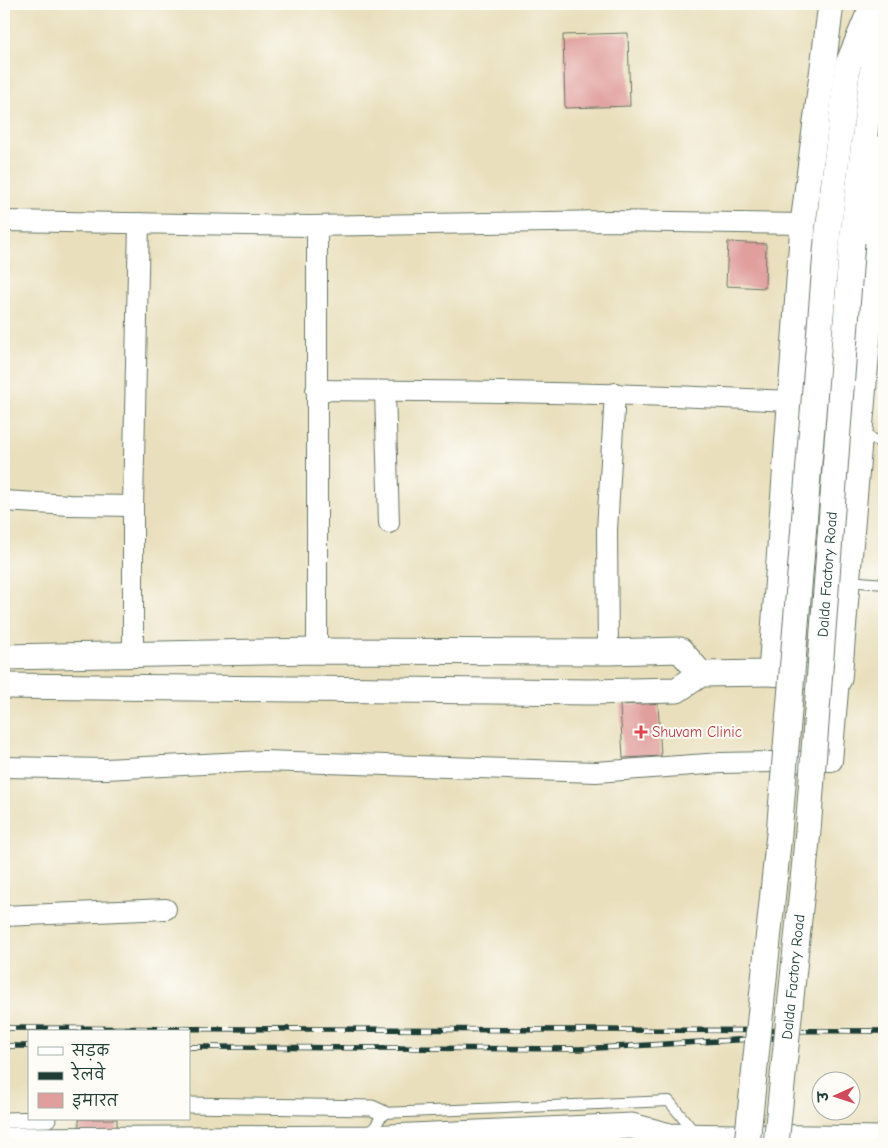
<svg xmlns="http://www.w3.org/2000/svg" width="888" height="1148" viewBox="0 0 888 1148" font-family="'Comic Neue','Playpen Sans Deva',sans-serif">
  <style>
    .building { fill: #e09e9c }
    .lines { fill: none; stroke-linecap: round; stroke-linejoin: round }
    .service-casing { stroke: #667664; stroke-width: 12 }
    .pedestrian-casing { stroke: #667664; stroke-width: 17 }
    .minor-casing { stroke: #667664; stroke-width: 22 }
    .tertiary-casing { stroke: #667664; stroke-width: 27 }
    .service { stroke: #fff; stroke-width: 10 }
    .pedestrian { stroke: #fff; stroke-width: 15 }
    .minor { stroke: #fff; stroke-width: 20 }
    .tertiary { stroke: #fff; stroke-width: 25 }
    .rail-casing { stroke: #1f3d34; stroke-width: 5.5 }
    .rail { stroke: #fdfcf7; stroke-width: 4; stroke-dasharray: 11; stroke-linecap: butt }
    .tertiary-bridge-casing { stroke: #667664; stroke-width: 27; stroke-linecap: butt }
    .tertiary-bridge { stroke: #fff; stroke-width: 25 }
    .health-dot { fill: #e0444e; stroke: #fdfcf7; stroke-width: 2 }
    .labels { text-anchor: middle; stroke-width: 4; stroke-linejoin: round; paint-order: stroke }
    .street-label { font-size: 15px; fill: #1f3d34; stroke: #fdfcf7 }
    .health-label { font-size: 15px; fill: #be3a42; stroke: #fdfcf7; text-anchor: start }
  </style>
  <rect width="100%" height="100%" fill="#fdfcf7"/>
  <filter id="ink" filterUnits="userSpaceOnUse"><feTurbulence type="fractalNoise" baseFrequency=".02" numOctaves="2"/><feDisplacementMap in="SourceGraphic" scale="10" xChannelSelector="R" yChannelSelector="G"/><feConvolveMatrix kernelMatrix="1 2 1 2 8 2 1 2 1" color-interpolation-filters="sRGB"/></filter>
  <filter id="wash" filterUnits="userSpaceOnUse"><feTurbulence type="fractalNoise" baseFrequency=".0096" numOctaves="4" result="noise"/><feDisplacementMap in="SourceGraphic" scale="20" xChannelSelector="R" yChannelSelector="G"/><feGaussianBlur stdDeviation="1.12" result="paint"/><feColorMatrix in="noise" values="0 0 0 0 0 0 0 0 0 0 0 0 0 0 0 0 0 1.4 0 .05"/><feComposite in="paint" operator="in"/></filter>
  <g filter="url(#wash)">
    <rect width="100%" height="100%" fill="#e9dfbc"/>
    <g id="blocks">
      <g class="building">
        <polygon points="628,33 630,106 565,108 563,35"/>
        <polygon points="728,242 766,244 765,288 726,286"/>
        <polygon points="658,703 661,756 623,758 620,705"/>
        <rect x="79" y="1119" width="38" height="13"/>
      </g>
    </g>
  </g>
  <g filter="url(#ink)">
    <use href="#blocks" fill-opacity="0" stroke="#667664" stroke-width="1"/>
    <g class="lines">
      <defs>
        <g id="service">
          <polyline points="861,435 884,443"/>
          <polyline points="848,581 884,584"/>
          <polyline points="369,1137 383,1113 669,1101 695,1133"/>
        </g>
        <g id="pedestrian">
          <polyline points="189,1105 372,1108 383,1113"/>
          <polyline points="4,1120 48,1119"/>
        </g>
        <g id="minor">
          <polyline points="4,221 309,226 610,221 803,224"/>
          <polyline points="317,226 317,651"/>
          <path d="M316 390C474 391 632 393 790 401"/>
          <polyline points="385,391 389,523"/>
          <polyline points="4,501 70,505 133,506"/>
          <polyline points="608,652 607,530 615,393"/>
          <polyline points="133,655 133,506 139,223"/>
          <polyline points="4,767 106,769 264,761 596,772 721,763 832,761 839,679"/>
          <polyline points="4,916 166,909"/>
        </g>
        <g id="tertiary">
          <polyline points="831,4 803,224 771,673 839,679 884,147"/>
          <polyline points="827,240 848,64 868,16"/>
          <polyline points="852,242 873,67 871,4"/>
          <polyline points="4,657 317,651 608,652 680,650 701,674"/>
          <polyline points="4,686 590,692 677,690 701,674 771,673"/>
          <polyline points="4,1140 368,1138 632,1126 670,1136 884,1139"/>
        </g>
      </defs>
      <use href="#service" class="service-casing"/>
      <use href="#pedestrian" class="pedestrian-casing"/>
      <use href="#minor" class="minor-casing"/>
      <use href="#tertiary" class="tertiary-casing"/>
      <use href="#service" class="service"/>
      <use href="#pedestrian" class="pedestrian"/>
      <use href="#minor" class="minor"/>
      <use href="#tertiary" class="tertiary"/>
      <defs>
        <g id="rail">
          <polyline points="4,1028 884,1031"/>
          <polyline points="4,1046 29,1046"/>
          <polyline points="189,1047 579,1049 789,1037"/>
        </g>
      </defs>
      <use href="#rail" class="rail-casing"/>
      <use href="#rail" class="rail"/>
      <defs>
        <g id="tertiary-bridge">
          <polyline points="747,1144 779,834 827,240"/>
          <path id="s1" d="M776 1144 808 831 852 242"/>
        </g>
      </defs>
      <use href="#tertiary-bridge" class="tertiary-bridge-casing"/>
      <use href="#tertiary-bridge" class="tertiary-bridge"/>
    </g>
  </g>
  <path class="health-dot" d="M638.5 724.5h5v5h5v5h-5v5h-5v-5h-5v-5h5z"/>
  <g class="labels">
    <g class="street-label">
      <text dy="5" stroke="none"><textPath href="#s1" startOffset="572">Dalda Factory Road</textPath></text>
      <text dy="5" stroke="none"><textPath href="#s1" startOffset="168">Dalda Factory Road</textPath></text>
    </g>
    <g class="health-label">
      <text x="652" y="737">Shuvam Clinic</text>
    </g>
  </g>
  <rect width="888" height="1148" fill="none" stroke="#fdfcf7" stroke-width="20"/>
  <rect x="28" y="1030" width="162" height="90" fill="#fdfcf7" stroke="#a4b0a9"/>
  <rect x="38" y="1047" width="25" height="8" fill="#ffffff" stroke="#a4b0a9"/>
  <text x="72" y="1056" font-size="15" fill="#1f3d34">सड़क</text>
  <rect x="38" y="1072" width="25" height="8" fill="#1f3d34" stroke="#a4b0a9"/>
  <text x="72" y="1080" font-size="15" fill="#1f3d34">रेलवे</text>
  <rect x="38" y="1093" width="25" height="15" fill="#e09e9c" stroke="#a4b0a9"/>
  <text x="72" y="1106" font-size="15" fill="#1f3d34">इमारत</text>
  <g transform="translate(836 1096) rotate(267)"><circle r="24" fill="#fdfcf7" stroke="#a4b0a9"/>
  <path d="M0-4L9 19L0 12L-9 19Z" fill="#d1495b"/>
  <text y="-8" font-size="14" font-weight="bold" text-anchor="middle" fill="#1f3d34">उ</text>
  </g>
</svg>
